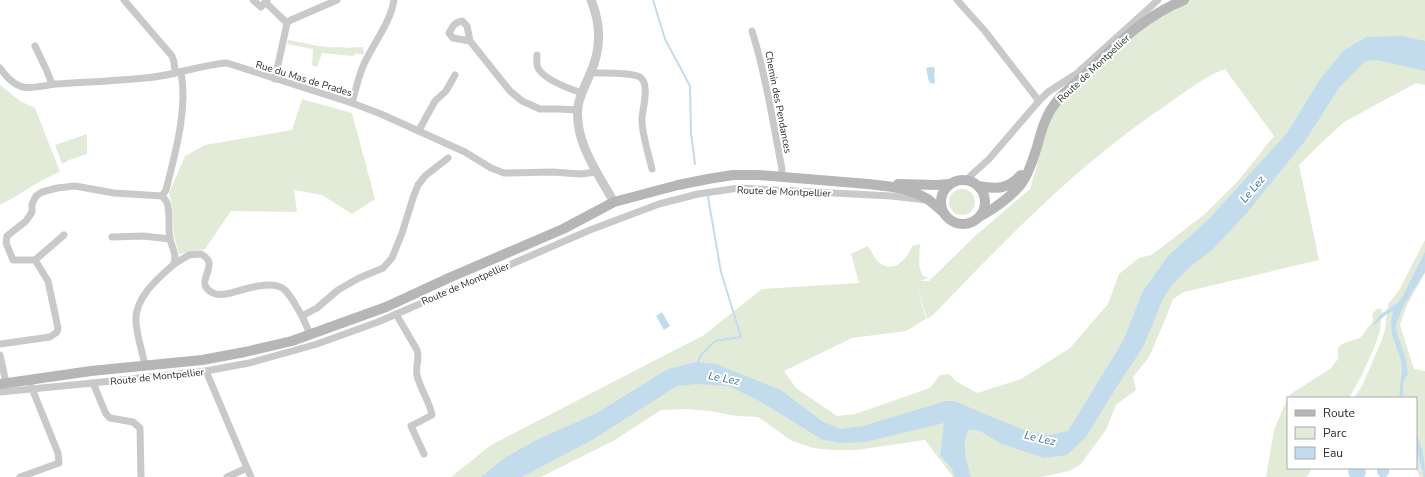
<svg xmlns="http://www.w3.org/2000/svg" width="1425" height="477" viewBox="0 0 1425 477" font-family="'Nunito Sans',sans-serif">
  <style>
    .green { fill: #e2ebd8; fill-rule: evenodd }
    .water { fill: #c3dced }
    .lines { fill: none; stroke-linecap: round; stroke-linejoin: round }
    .stream { stroke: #c3dced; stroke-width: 2 }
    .minor { stroke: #c9c9c9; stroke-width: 7 }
    .tertiary { stroke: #c9c9c9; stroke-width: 9 }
    .secondary { stroke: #b6b6b6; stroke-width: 10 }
    .labels { text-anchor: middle; stroke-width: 4; stroke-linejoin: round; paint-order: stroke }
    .street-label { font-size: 10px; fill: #2c2c2c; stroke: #fff }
    .water-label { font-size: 11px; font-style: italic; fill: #356e93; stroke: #fff }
  </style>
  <rect width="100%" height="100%" fill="#fff"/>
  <g class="green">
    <path d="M1184 0H1425V85L1416 83 1344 122 1318 146 1299 165 1319 260 1184 292 1173 299 1165 320 1149 357 1133 377 1136 390 1116 405 1106 430 1080 465 1069 471 1040 477H953L925 440 856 450H832L813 448 792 441 758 417 736 416 710 411 686 409 661 410 615 440 541 477H451L491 445 704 335 762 289 859 283 851 254 868 246C872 252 875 260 881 264 895 273 908 258 912 246L920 244 919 264 922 275 928 278 920 281H929L975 236 1030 189 1054 104 1119 42ZM1225 69 1274 136 1238 181 1206 213 1162 247 1151 255 1139 258 1119 274 1108 304 1070 348 1021 379 977 393 957 382 949 374 940 375 930 388 855 414 837 416 796 388 784 371 852 338 906 331 926 319 916 283 927 319 933 315C1006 239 1080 162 1168 104 1186 91 1204 77 1225 69Z"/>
    <path d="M288 40C308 43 321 49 345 47V48L363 47 364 55 356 53 353 56 322 53 317 67 312 65 313 49 287 44Z"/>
    <path d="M0 85 20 101 35 108 60 172C38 180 21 195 0 205Z"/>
    <polygon points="302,99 352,113 375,199 352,214 322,195 294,190 297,212 231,211 205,249 179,254 174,236 172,206 169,193 185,156 205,145 292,130"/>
    <polygon points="87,134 87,154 69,160 62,164 55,145"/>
    <circle cx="962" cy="202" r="13"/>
    <polygon points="1425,240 1425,273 1407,305 1400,325 1414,369 1425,371 1425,477 1420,477 1416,468 1416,398 1354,398 1362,386 1381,342 1385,330 1388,304 1398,292"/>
    <polygon points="1377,309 1382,309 1380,330 1376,343 1362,375 1349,398 1288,398 1288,468 1312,468 1307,477 1266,477 1274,430 1289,395 1330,369 1338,359 1338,347 1344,343 1360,338 1373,321 1372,314"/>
  </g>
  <g class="water">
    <path d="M1402 36 1425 41V71L1377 60 1365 61 1339 88 1305 141 1246 214 1212 250 1191 266 1172 285 1163 299 1143 347 1116 388 1086 437 1067 455 1044 458 1000 443 980 431 969 429C961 444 966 461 971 477H955L952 469 940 455 944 423 866 442 839 443 821 439 761 402 729 386 696 384 677 386 592 440 522 477H481L506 457 538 439 595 414 668 369 696 362 716 364 781 390 822 421 840 429 863 426 946 401H954L1029 432 1050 435 1068 431 1123 341 1143 291 1168 256 1209 219 1287 133 1319 81 1343 51 1366 37Z"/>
    <polygon points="930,67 934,67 935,71 934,74 935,83 933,84 929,82 926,68"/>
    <path d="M1425 252V272L1404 305 1396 324 1397 333 1406 359 1408 375C1401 380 1404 390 1403 398H1399L1402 368 1401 360 1392 335 1391 323 1393 311 1387 314 1373 326V324L1381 314 1396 304 1401 299Z"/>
    <polygon points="662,312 670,326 664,330 656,316"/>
    <path d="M1416 433C1423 446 1425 463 1425 477H1424L1416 448Z"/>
    <polygon points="1349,468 1365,468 1366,474 1364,477 1350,477 1348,472"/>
    <polygon points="1377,468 1389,468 1389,473 1386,477 1380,477 1377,473"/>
  </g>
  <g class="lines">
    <g class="stream">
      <polyline points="653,0 665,39 690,86 691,133 695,164"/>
      <polyline points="697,364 701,355 715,341 741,337 721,272 708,197"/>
    </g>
    <g class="minor">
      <polyline points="124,0 172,56 174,62 175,73"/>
      <polyline points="253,0 261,7 267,0"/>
      <polyline points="957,0 984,30 1039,101"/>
      <polyline points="265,2 287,23"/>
      <path d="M752 31C766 76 773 123 782 169L781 177"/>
      <path d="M470 41 453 38 449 33C452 27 455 22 462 21L467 26 470 41 510 91 522 101 540 109H559L578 110"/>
      <polyline points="35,46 46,69 52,84"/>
      <path d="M537 55C537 60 536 64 538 68 544 80 570 89 582 93"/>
      <path d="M0 68C6 76 12 84 23 87 32 89 47 85 56 84 86 82 116 81 145 78 173 76 199 65 227 63L352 103 381 114 465 152 491 168 504 173 553 172 580 174 597 172"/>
      <path d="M591 73C602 73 631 72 640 77 650 84 643 107 642 118 641 131 649 156 652 169"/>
      <polyline points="275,79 287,23 291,20 337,0"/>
      <path d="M352 103C356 90 358 77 364 64 374 42 390 24 394 0"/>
      <polyline points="419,130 435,101 446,91 455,75"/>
      <polyline points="966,180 989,159 1039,101 1048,92 1076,74 1158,0"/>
      <path d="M162 196 166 190C175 154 188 109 181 72"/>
      <polyline points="112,237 143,236 170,239"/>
      <polyline points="35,260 64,235"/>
      <path d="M174 264 189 255 201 254C204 256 209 259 209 263 211 272 196 285 213 293 218 296 225 294 231 293 245 289 273 279 285 290 292 297 297 308 302 316"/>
      <path d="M396 314 417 350C420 360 415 367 417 375 420 389 429 400 432 415L411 426 424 454"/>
      <polyline points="310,334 302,316 317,308 338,290 359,278 383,268 392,258 402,233 413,198 418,185 425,176 448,158"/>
      <polyline points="0,344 50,337 57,332 58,328 48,281 35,260 13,260 6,243 7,236 26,221 32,212 32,204 36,196 42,192 57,188 75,186 114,193 162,196"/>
      <polyline points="0,355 6,383"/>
      <path d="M145 365C142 351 137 336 136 322 134 298 158 278 174 264 177 254 172 248 170 239 168 228 170 217 168 207 168 203 165 199 162 196"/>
      <polyline points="206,371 247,468 227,477"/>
      <polyline points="93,383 106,414 110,418 133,422 140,428 141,477"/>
      <polyline points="0,392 93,383 206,371 249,363 296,350 317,344 378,322 590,230 659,204 698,194 739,188 891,196 927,200"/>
      <polyline points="247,468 251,477"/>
      <polyline points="20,477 59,463 58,453 31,386"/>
    </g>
    <path class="tertiary" d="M591 0C601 24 601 50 590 74 586 84 580 95 578 106 574 141 597 172 614 202"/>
    <g class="secondary">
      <circle cx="963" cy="202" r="22"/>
      <polyline points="898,184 937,185 950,184"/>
      <path d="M978 186C997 189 1007 190 1021 175"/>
      <path d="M981 216C995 208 1012 196 1022 183 1029 173 1033 159 1037 147 1041 132 1045 117 1054 105 1060 95 1072 87 1080 79 1111 50 1143 16 1184 0"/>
      <polyline points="0,384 91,371 202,360 245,352 292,341 386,307 451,277 563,229 614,202 678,185 708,179 733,175 758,175 868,184 893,187 903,189 918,194 929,200 943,212"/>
    </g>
  </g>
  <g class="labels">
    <g class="street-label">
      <text transform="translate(1093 68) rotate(-43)" y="4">Route de Montpellier</text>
      <text transform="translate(304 78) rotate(17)" y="4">Rue du Mas de Prades</text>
      <text transform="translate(779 102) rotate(79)" y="4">Chemin des Pendances</text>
      <text transform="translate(784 191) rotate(2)" y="4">Route de Montpellier</text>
      <text transform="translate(465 283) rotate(-23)" y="4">Route de Montpellier</text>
      <text transform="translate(157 376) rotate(-6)" y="4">Route de Montpellier</text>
    </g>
    <g class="water-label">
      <text transform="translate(1252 189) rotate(-50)" y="4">Le Lez</text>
      <text transform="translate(724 378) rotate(11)" y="4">Le Lez</text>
      <text transform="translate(1040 438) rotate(13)" y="4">Le Lez</text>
    </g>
  </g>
  <rect x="1287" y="397" width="130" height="72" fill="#ffffff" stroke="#ababab"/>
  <rect x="1295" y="410" width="20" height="6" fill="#b6b6b6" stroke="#ababab"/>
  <text x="1323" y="417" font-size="12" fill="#2c2c2c">Route</text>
  <rect x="1295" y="427" width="20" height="12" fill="#e2ebd8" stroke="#ababab"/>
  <text x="1323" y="437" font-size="12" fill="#2c2c2c">Parc</text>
  <rect x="1295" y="447" width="20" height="12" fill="#c3dced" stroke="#ababab"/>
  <text x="1323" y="457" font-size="12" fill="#2c2c2c">Eau</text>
</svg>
